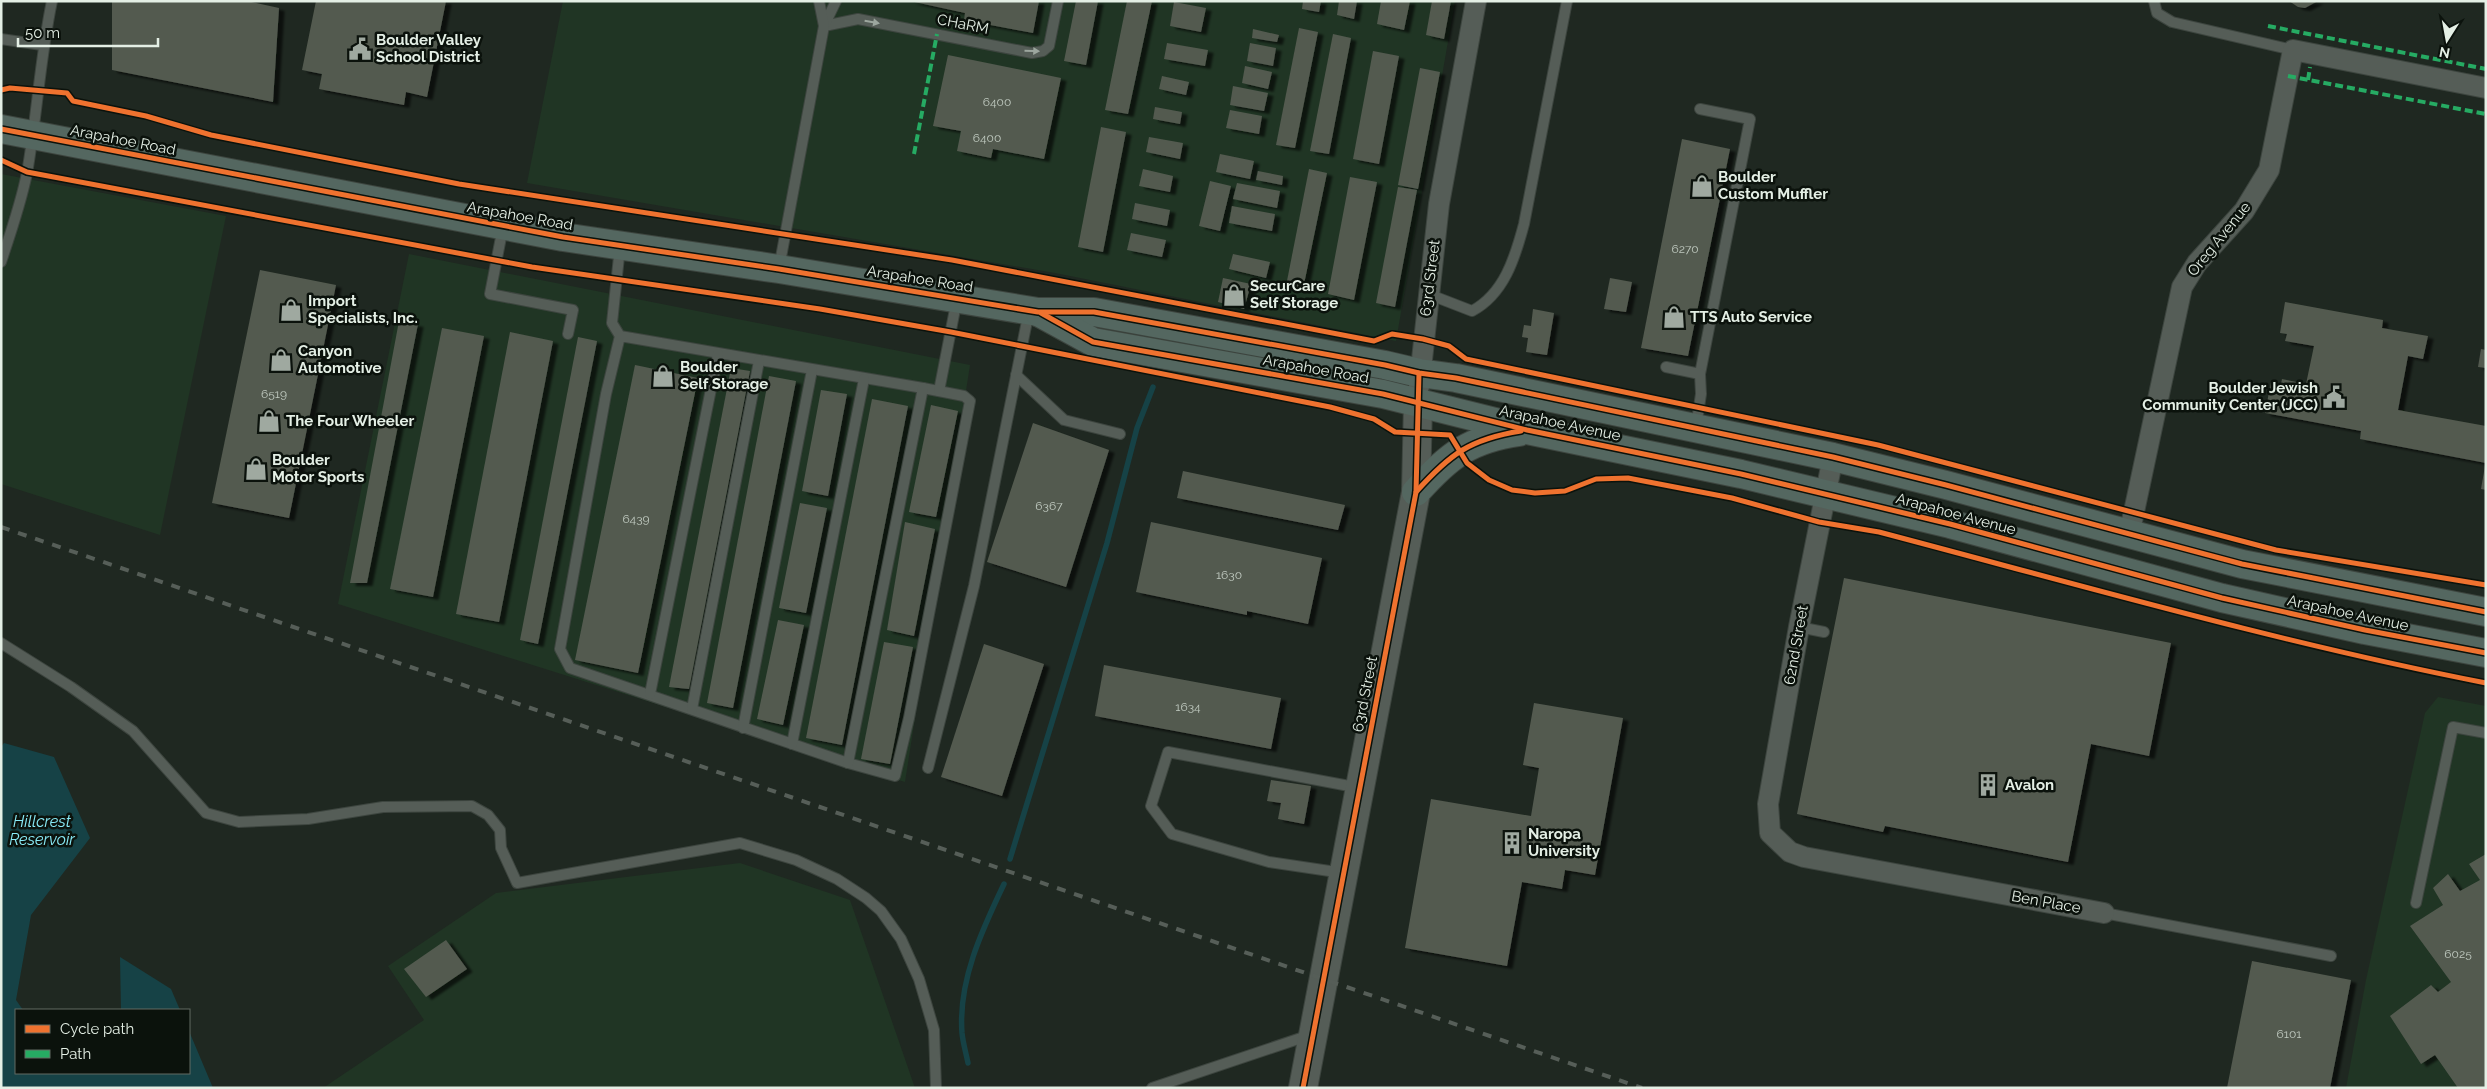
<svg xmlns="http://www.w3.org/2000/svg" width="2487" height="1089" viewBox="0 0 2487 1089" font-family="Raleway,sans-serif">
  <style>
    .built { fill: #203524 }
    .water { fill: #164246 }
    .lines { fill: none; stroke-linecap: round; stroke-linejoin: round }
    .stream { stroke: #164246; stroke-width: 5.5 }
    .building { fill: #535a4f; filter: url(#shadow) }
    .lane-casing { stroke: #3d453f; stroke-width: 12 }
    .street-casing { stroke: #3d453f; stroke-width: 22 }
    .secondary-casing { stroke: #3d453f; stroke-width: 30 }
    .primary-casing { stroke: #3d453f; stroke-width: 30 }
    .lane { stroke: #555d57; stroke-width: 10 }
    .street { stroke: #555d57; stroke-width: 20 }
    .secondary { stroke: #555d57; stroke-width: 28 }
    .primary { stroke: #546760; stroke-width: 28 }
    .rail { stroke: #565e58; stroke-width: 4; stroke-dasharray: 9 9; stroke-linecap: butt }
    .quiet { stroke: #26ab63; stroke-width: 4; stroke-dasharray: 8 4; stroke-linecap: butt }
    .cycleway-casing { stroke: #0b120c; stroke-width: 8 }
    .cycleway { stroke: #ef722f; stroke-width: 5 }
    .oneway { fill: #9ca69e }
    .labels { text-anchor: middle; stroke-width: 5; stroke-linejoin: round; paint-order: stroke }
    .number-label { font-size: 12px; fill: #c0cac0 }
    .street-label { font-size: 15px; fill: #e4efe5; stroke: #0b120c }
    .poi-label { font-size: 15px; font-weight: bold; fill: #e4efe5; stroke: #0b120c; text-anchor: start }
    .water-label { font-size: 16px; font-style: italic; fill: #89ebf7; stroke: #0b120c }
  </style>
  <defs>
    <filter id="shadow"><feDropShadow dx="5.5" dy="3" stdDeviation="1" flood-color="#0009"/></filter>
  </defs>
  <rect width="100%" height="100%" fill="#1f2821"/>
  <g class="built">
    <polygon points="563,1 1455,1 1396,341 1055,273 527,183"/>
    <polygon points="1,174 226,216 160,535 1,484"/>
    <polygon points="409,254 970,365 905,782 338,604"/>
    <polygon points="2438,697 2486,706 2486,1088 2346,1088 2366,980 2425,713"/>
    <polygon points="740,863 850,900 915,1088 323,1088 424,1020 388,966 496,893"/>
  </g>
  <g class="water">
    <polygon points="4,743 54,757 90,838 31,915 16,1000 23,1010 16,1010 16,1073 189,1073 189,1031 213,1088 1,1088 1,747"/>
    <polygon points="120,957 171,989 180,1010 121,1010"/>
  </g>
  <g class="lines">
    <g class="stream">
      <polyline points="1010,859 1107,543 1137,428 1153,387"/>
      <path d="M968 1063C966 1053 963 1043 962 1033 958 981 982 930 1004 884"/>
    </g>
  </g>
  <g class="building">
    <polygon points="112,1 247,1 279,8 273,102 112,70"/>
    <polygon points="316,1 446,1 427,97 406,92 404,105 319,89 322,74 302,70"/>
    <polygon points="910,1 1039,1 1033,33 964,20 965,13"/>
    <polygon points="1076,1 1098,1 1086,65 1064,61"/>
    <polygon points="1127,1 1152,1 1128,114 1105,110"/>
    <polygon points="1303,1 1321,1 1319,12 1302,9"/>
    <polygon points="1339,1 1357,1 1354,19 1337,15"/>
    <polygon points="1381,1 1410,1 1404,30 1377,24"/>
    <polygon points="1432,1 1451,1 1444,39 1426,35"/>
    <polygon points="2289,1 2318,1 2305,8 2298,7"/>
    <polygon points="1174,2 1206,8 1201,32 1170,26"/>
    <polygon points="1299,28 1318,32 1295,148 1276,145"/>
    <polygon points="1253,29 1279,35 1277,42 1252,38"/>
    <polygon points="1333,34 1351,38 1329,154 1310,151"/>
    <polygon points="1167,43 1208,50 1205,66 1164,59"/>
    <polygon points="1250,43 1276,48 1273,66 1247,61"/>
    <polygon points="1373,51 1399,56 1379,164 1353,159"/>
    <polygon points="948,55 1061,78 1044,159 993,149 991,158 957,151 961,131 933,126"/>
    <polygon points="1245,66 1272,72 1268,89 1242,83"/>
    <polygon points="1420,68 1440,72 1418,189 1398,185"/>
    <polygon points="1162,76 1189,82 1186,95 1159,89"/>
    <polygon points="1233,86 1268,93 1264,111 1230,105"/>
    <polygon points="1155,107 1182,112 1180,124 1153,119"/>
    <polygon points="1230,110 1262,116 1259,134 1226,128"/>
    <polygon points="1101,127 1126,132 1103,252 1078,247"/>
    <polygon points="1149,137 1183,143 1180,159 1146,152"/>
    <polygon points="1682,139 1730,149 1688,356 1641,348"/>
    <polygon points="1220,154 1254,161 1250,179 1216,172"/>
    <polygon points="1143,169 1173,176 1170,192 1139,186"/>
    <polygon points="1309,169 1327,173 1303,289 1286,286"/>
    <polygon points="1258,171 1283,176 1282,185 1256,180"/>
    <polygon points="1350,177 1377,182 1354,300 1328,294"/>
    <polygon points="1210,181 1231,186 1220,231 1199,226"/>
    <polygon points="1237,183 1280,191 1277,208 1233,199"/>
    <polygon points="1398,187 1417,190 1395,307 1376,303"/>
    <polygon points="1135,203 1170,210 1167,226 1132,219"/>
    <polygon points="1232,206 1275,214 1272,231 1229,223"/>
    <polygon points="1131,233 1166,240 1162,257 1127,250"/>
    <polygon points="1233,254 1270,262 1266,278 1229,269"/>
    <polygon points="260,270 336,285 289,518 212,503"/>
    <polygon points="1223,278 1251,284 1244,309 1218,302"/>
    <polygon points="1610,278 1632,282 1626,312 1604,309"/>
    <polygon points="2285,302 2383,320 2382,328 2428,336 2423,359 2408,356 2398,410 2486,426 2486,463 2360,439 2361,431 2265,413 2271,382 2281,384 2282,379 2306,384 2314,346 2285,341 2287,334 2280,333"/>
    <polygon points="1533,309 1554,313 1547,355 1526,352 1528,338 1522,337 1524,325 1531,326"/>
    <polygon points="399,321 418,324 367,583 350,583"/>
    <polygon points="442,328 484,336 433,597 390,589"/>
    <polygon points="510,332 553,341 499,622 456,614"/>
    <polygon points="578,337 597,341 538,644 520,640"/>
    <polygon points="2481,349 2486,350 2486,368 2478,367"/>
    <polygon points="635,365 698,378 638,673 575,660"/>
    <polygon points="731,368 750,371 689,689 669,687"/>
    <polygon points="769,376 796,381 733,708 707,703"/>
    <polygon points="821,390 847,394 828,496 802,491"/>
    <polygon points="872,399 908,406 842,745 806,738"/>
    <polygon points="931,405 958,411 936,517 909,512"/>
    <polygon points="1033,423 1109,450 1066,587 987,562"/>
    <polygon points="2485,466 2486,466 2486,490 2481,489"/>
    <polygon points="1183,471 1345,505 1338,530 1177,498"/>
    <polygon points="800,503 827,508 806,613 779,608"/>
    <polygon points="905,522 935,529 914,636 887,630"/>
    <polygon points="1151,522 1322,558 1308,624 1247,611 1247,615 1136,592"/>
    <polygon points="1844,578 2171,643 2149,756 2091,744 2068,862 1885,826 1883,832 1797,814"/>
    <polygon points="778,620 804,625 783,725 757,719"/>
    <polygon points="884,642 913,647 890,764 861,759"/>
    <polygon points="984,644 1044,664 1002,796 941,777"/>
    <polygon points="1104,665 1281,698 1271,749 1095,716"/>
    <polygon points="1534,703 1623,718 1595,875 1565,870 1562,889 1522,882 1507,966 1405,948 1431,799 1531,816 1539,768 1523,765"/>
    <polygon points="1271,780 1311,786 1304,824 1278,819 1281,803 1267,801"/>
    <polygon points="2486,854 2486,1088 2458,1088 2435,1055 2421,1064 2390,1016 2431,985 2438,992 2451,982 2410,926 2443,905 2433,888 2448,874 2460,891 2480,880 2469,864"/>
    <polygon points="446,940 467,969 426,997 404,969"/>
    <polygon points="2252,961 2351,980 2330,1088 2227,1088"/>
  </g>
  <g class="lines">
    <defs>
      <g id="lane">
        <polyline points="2154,1 2157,13 2172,22 2293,50"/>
        <polyline points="824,26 858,19 1032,53 1043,51 1049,46 1058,1"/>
        <polyline points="824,26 836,1"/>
        <polyline points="1,39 42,45"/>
        <polyline points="1700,109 1750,119 1700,374"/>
        <polyline points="503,227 490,294 573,310 568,334"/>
        <polyline points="620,247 612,323 620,336 606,394 560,649 570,668 848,763 895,776 909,718 970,401 964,396 923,388 620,336"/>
        <path d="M1 262C11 232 21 203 27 173 37 116 40 58 52 1"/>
        <polyline points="779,268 824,26 819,1"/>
        <path d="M1428 294 1472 311C1504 294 1515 258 1524 224L1567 1"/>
        <polyline points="1666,367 1700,374 1701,394 1696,427"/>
        <polyline points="1016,375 1064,420 1120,434"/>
        <polyline points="939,391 957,299"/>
        <polyline points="1799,627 1824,632"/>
        <polyline points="1,643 71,687 133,731 206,813 239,822 308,819 383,807 472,806 488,815 500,830 501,848 517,883 740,843 796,860 837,879 866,898 881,911 901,939 919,979 934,1030 936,1088"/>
        <polyline points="650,694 718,354"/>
        <polyline points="692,709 759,361"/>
        <polyline points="743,728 812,370"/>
        <polyline points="792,744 864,379"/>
        <polyline points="848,763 923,388"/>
        <polyline points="928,768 974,586 1029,311"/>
        <polyline points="1343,873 1269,862 1172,834 1151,806 1168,752 1360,788"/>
        <polyline points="2416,903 2453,727 2486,733"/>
        <polyline points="2104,913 2331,956"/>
        <polyline points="1152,1088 1310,1035"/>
      </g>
      <g id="street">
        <polyline points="1419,387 1439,204 1476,1"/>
        <polyline points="1833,457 1799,627 1768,804 1770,833 1790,852 1804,857 2104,913"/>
        <polyline points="2129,535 2182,287 2197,263 2244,211 2269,170 2293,50 2486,88"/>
      </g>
      <polyline id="secondary" points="1303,1088 1416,492 1418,403"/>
      <g id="primary">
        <polyline points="1,129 563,237 779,269 1038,312 1094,312 1385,365 1419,373 1456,378 1833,457 1946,485 2242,564 2486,612"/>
        <polyline points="1040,313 1093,342 1383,394 1527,430 1741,474 1950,524 2222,598 2365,630 2486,653"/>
        <path d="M1416 492C1449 455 1470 439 1519 432"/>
      </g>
    </defs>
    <use href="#lane" class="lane-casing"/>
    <use href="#street" class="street-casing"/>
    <use href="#secondary" class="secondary-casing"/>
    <use href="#primary" class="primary-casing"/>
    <use href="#lane" class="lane"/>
    <use href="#street" class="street"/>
    <use href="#secondary" class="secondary"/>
    <use href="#primary" class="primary"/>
    <polyline class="rail" points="1,527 1642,1088"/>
    <g class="quiet">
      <polyline points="2268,26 2486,69"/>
      <polyline points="2288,76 2486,114"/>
      <polyline points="2308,80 2310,67"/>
      <polyline points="914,154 937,34"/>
    </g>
    <defs>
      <g id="cycleway">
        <polyline points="1,90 10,88 67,93 73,101 146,116 211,135 459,184 952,260 1374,341 1392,334 1423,339 1449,346 1466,359 1878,445 2276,550 2486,585"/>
        <polyline points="1,129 563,237 779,269 1038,312 1094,312 1385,365 1419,373 1456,378 1833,457 1946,485 2242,564 2486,612"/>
        <path d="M1 160 27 172 532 267 820 309 951 332 1330 407 1374 419 1395 432 1450 435 1467 463 1489 480 1512 490 1535 493 1565 491 1596 479 1628 478 1732 498 1819 522 1879 532C2080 585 2281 643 2486 683"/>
        <polyline points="1041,313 1093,342 1383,394 1527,430 1741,474 1950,524 2222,598 2365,630 2486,653"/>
        <path d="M1416 492C1450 454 1470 439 1521 431"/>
        <polyline points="1303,1088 1416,492 1419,373"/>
      </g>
    </defs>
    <use href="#cycleway" class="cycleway-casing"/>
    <use href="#cycleway" class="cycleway"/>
  </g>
  <defs><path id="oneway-solid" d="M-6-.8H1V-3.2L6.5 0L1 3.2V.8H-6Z" transform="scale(1.25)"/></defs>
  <g class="oneway">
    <use href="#oneway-solid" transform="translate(872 22) rotate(10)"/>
    <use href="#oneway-solid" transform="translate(1032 51) rotate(2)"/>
  </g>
  <defs>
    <symbol id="civic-bare" viewBox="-9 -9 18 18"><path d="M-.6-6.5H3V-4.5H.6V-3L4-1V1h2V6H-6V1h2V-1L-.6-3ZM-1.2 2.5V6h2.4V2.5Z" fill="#9fa9a0" stroke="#0b120c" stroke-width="2.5" paint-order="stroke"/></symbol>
    <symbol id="shop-bare" viewBox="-9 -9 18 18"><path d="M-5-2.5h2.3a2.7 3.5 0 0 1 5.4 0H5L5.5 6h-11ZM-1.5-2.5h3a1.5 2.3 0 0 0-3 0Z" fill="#9fa9a0" stroke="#0b120c" stroke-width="2.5" paint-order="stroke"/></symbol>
    <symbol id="building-bare" viewBox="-9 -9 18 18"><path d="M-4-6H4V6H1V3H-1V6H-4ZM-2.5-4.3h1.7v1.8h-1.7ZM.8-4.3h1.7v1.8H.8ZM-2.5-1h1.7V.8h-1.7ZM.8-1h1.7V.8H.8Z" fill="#9fa9a0" stroke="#0b120c" stroke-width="2.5" paint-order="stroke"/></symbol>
  </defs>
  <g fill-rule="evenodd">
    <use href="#civic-bare" x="344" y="33" width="32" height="32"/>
    <use href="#shop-bare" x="1686" y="170" width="32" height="32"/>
    <use href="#shop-bare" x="1218" y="279" width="32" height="32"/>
    <use href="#shop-bare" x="275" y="294" width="32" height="32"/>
    <use href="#shop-bare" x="1658" y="301" width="32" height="32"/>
    <use href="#shop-bare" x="265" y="344" width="32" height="32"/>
    <use href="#shop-bare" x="647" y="360" width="32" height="32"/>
    <use href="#civic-bare" x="2318" y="381" width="32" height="32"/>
    <use href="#shop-bare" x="253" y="405" width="32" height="32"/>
    <use href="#shop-bare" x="240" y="453" width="32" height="32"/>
    <use href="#building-bare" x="1972" y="769" width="32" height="32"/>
    <use href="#building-bare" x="1496" y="827" width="32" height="32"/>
  </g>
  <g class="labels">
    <g class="number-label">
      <text x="997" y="106">6400</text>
      <text x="987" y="142">6400</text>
      <text x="1685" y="253">6270</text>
      <text x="274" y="398">6519</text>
      <text x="1049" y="510">6367</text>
      <text x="636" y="523">6439</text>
      <text x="1229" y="579">1630</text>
      <text x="1188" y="711">1634</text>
      <text x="2458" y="958">6025</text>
      <text x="2289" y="1038">6101</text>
    </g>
    <g class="street-label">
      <text transform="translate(963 24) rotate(11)" y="5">CHaRM</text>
      <text transform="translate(123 140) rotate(11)" y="5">Arapahoe Road</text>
      <text transform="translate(520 216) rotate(10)" y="5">Arapahoe Road</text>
      <text transform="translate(2219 239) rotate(-51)" y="5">Oreg Avenue</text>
      <text transform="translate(1430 278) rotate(-83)" y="5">63rd Street</text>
      <text transform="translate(920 279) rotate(9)" y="5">Arapahoe Road</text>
      <text transform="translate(1316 369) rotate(10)" y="5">Arapahoe Road</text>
      <text transform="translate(1560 423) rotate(12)" y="5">Arapahoe Avenue</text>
      <text transform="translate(1956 514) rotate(15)" y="5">Arapahoe Avenue</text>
      <text transform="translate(2348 613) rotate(12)" y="5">Arapahoe Avenue</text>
      <text transform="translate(1796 645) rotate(-80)" y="5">62nd Street</text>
      <text transform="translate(1365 694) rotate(-79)" y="5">63rd Street</text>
      <text transform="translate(2046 902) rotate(10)" y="5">Ben Place</text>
    </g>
    <g class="poi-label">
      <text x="376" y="45">Boulder Valley<tspan x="376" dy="17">School District</tspan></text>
      <text x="1718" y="182">Boulder<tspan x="1718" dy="17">Custom Muffler</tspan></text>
      <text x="1250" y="291">SecurCare<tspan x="1250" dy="17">Self Storage</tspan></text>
      <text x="308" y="306">Import<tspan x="308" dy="17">Specialists, Inc.</tspan></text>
      <text x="1690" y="322">TTS Auto Service</text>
      <text x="298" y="356">Canyon<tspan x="298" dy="17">Automotive</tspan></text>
      <text x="680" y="372">Boulder<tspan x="680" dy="17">Self Storage</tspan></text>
      <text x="2318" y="393" text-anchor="end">Boulder Jewish<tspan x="2318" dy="17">Community Center (JCC)</tspan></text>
      <text x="286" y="426">The Four Wheeler</text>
      <text x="272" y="465">Boulder<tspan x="272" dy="17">Motor Sports</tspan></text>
      <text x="2005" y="790">Avalon</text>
      <text x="1528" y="839">Naropa<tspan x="1528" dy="17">University</tspan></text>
    </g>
    <g class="water-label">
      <text x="42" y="827">Hillcrest<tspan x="42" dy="18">Reservoir</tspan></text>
    </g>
  </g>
  <rect width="2487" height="1089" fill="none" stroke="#e4efe5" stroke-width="5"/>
  <rect x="15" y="1009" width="175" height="65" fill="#0b120c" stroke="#626a63"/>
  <rect x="25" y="1025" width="25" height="8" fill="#ef722f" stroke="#626a63"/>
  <text x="60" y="1034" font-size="15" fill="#e4efe5">Cycle path</text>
  <rect x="25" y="1050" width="25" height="8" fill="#26ab63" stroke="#626a63"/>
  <text x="60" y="1059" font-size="15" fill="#e4efe5">Path</text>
  <g transform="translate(2447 40) rotate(191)" stroke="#0b120c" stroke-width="4" paint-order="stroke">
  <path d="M0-4L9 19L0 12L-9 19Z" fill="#e4efe5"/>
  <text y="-8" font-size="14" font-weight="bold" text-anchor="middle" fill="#e4efe5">N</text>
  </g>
  <path d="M18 38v8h140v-8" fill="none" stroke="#e4efe5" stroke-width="2.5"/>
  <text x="25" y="38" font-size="15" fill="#e4efe5" stroke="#0b120c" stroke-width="4" paint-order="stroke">50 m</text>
</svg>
